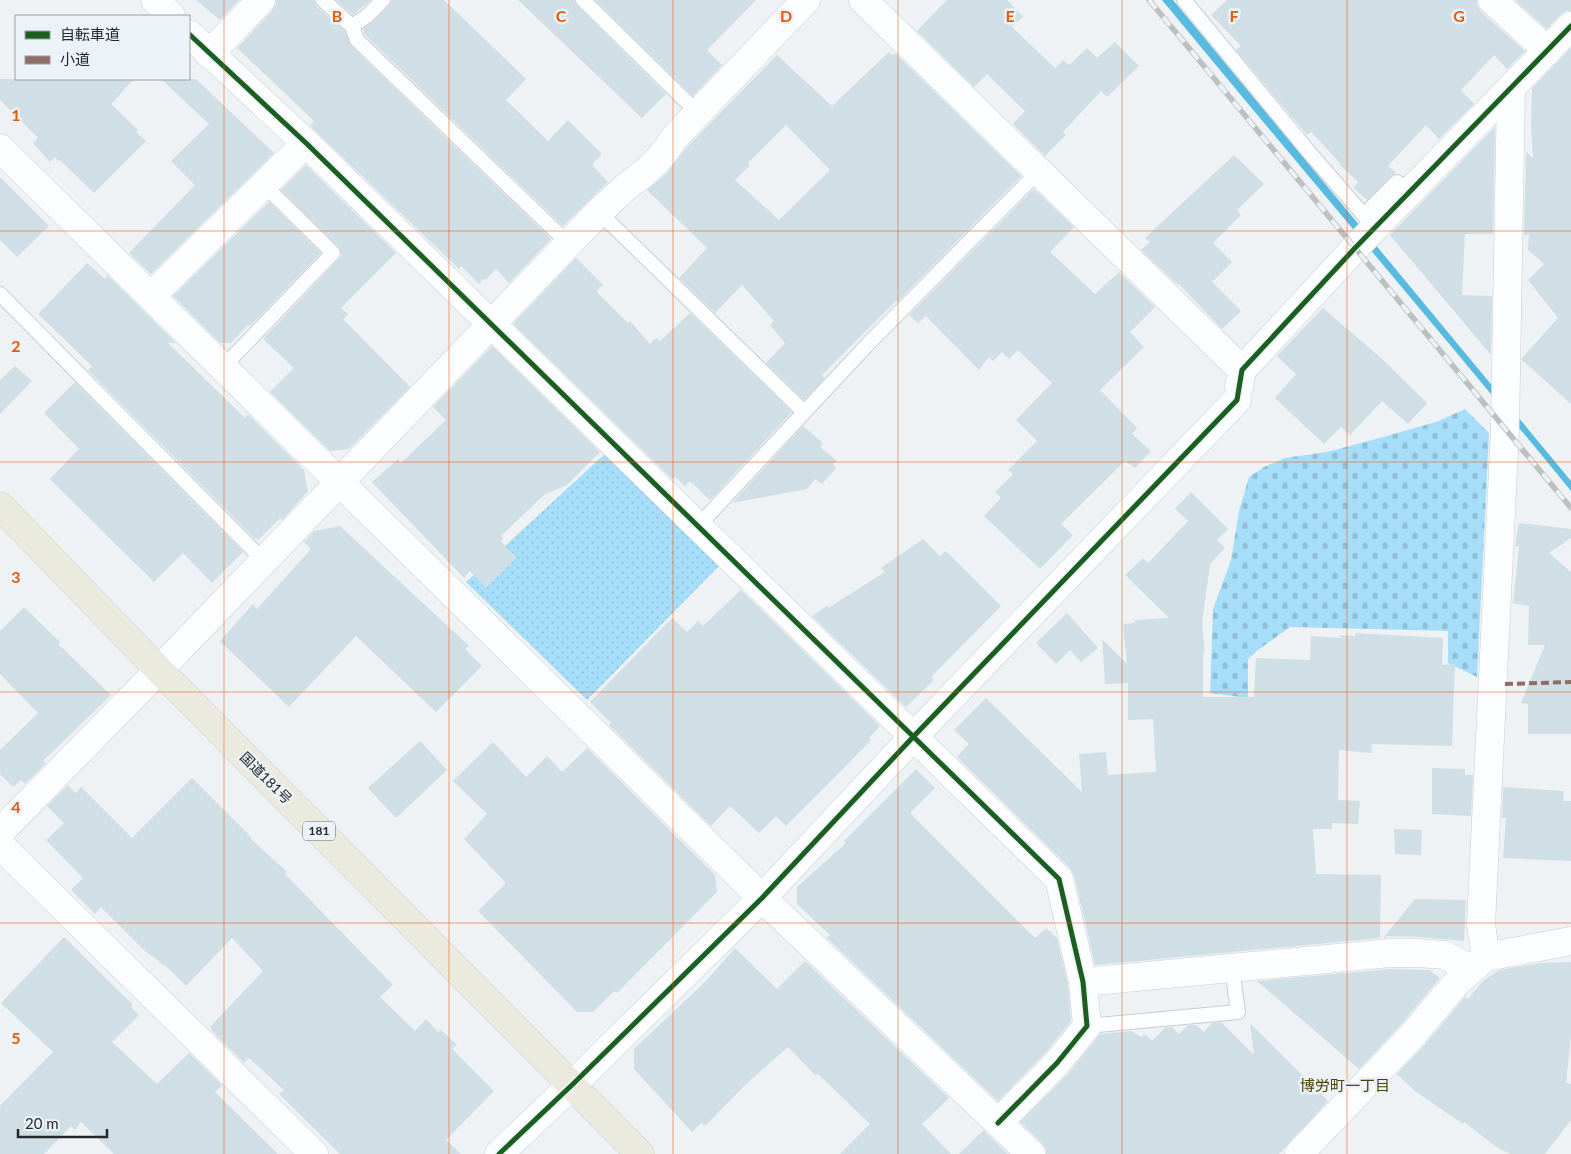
<svg xmlns="http://www.w3.org/2000/svg" width="1571" height="1154" viewBox="0 0 1571 1154" font-family="Lato,'Noto Sans JP',sans-serif">
  <style>
    .grass { fill: url(#grass-dots) }
    .cemetery { fill: url(#cemetery-stones) }
    .water { fill: #59badf }
    .building { fill: #d0dee5; fill-rule: evenodd }
    .lines { fill: none; stroke-linecap: round; stroke-linejoin: round }
    .service-casing { stroke: #cacdcf; stroke-width: 16 }
    .minor-casing { stroke: #cacdcf; stroke-width: 29 }
    .tertiary-casing { stroke: #cacdcf; stroke-width: 29 }
    .trunk-casing { stroke: #cdcfd0; stroke-width: 29 }
    .service { stroke: #fcfdfe; stroke-width: 14 }
    .minor { stroke: #fcfdfe; stroke-width: 28 }
    .tertiary { stroke: #fcfdfe; stroke-width: 28 }
    .trunk { stroke: #ebeade; stroke-width: 28 }
    .rail-casing { stroke: #bebfbf; stroke-width: 5.5 }
    .rail { stroke: #ebf3f8; stroke-width: 4; stroke-dasharray: 11; stroke-linecap: butt }
    .quiet { stroke: #8d6e63; stroke-width: 4; stroke-dasharray: 8 4; stroke-linecap: butt }
    .cycleway-casing { stroke: #ebf3f8; stroke-width: 8 }
    .cycleway { stroke: #1b5e20; stroke-width: 5 }
    .grid { fill: none; stroke: #e8590c; stroke-width: 1; stroke-opacity: 0.55 }
    .labels { text-anchor: middle; stroke-width: 5; stroke-linejoin: round; paint-order: stroke }
    .shield { fill: #ebf3f8; stroke: #606568; stroke-width: 1 }
    .shield-label { font-size: 12px; font-weight: bold; fill: #25282a }
    .street-label { font-size: 14px; fill: #25282a; stroke: #ebf3f8 }
    .neighbourhood-label { font-size: 15px; fill: #4d4200; stroke: #ebf3f8 }
    .grid-label { font-size: 16px; text-anchor: middle; font-weight: bold; fill: #e8590c; stroke: #ebf3f8; stroke-width: 5; stroke-linejoin: round; paint-order: stroke }
  </style>
  <defs>
    <pattern id="grass-dots" width="8" height="8" patternUnits="userSpaceOnUse" patternTransform="scale(1.25)"><rect width="8" height="8" fill="#a6def9"/><path d="M2 2h.1M6 6h.1" fill="none" stroke="#8fbed6" stroke-width="1.8" stroke-linecap="round"/></pattern>
    <pattern id="cemetery-stones" width="16" height="16" patternUnits="userSpaceOnUse" patternTransform="scale(1.25)"><rect width="16" height="16" fill="#a6def9"/><path d="M2 7V4a2 2 0 0 1 4 0v3zM10 15v-3a2 2 0 0 1 4 0v3z" fill="#8fbed6"/></pattern>
  </defs>
  <rect width="100%" height="100%" fill="#eef2f5"/>
  <polygon class="grass" points="608,451 722,563 587,700 466,582"/>
  <polygon class="cemetery" points="1465,409 1489,433 1477,677 1448,663 1448,631 1290,627 1258,650 1248,659 1248,698 1210,693 1213,609 1231,560 1239,511 1249,477 1264,467 1285,458 1327,452 1383,437 1436,422"/>
  <path class="water" d="M1162 0H1173L1571 481V491C1436 326 1297 164 1162 0Z"/>
  <g class="building">
    <polygon points="196,0 239,0 220,20"/>
    <polygon points="276,0 314,0 317,7 345,31 351,46 551,239 509,283 496,269 485,280 483,279 479,284 461,266 459,269 310,126 314,121 237,48 272,11 276,4"/>
    <polygon points="336,0 371,0 353,15"/>
    <polygon points="392,0 444,0 526,79 506,100 548,141 568,120 602,154 592,165 608,182 563,226 365,35 363,29 373,22 389,6"/>
    <polygon points="518,0 574,0 577,6 666,94 642,118"/>
    <polygon points="595,0 756,0 707,50 722,65 693,96"/>
    <polygon points="947,0 1007,0 1023,17 1012,27 1055,68 1063,60 1069,65 1087,48 1097,58 1115,42 1139,66 1107,97 1101,91 1063,132 1066,135 1045,156 1013,124 1025,111 987,74 974,87 917,31"/>
    <polygon points="1227,0 1477,0 1477,5 1481,12 1525,51 1507,69 1494,55 1461,90 1474,104 1439,139 1426,125 1388,166 1396,173 1391,176 1367,200 1353,187 1358,182 1339,164 1340,163 1311,132 1307,135 1236,50 1241,46 1211,15"/>
    <polygon points="1515,0 1571,0 1571,11 1566,11 1560,15 1547,29"/>
    <polygon points="1571,48 1571,404 1522,360 1522,358 1558,318 1528,280 1544,264 1528,250 1529,235 1524,235 1526,152 1533,158 1531,126 1532,88"/>
    <path d="M889 52 892 55 895 53 1021 176 897 302 896 301 822 375 825 378 804 400 766 363 785 343 770 325 774 321 742 285 715 313 679 278 707 248 647 190 666 174 686 148 777 55 832 106ZM786 125 830 170 779 220 735 180 750 165 748 163Z"/>
    <polygon points="0,79 134,79 111,104 138,130 136,132 146,141 94,193 60,160 58,161 55,157 50,162 33,143 38,138 0,100"/>
    <polygon points="161,79 196,79 274,153 151,274 129,253 195,185 171,161 209,124"/>
    <polygon points="1495,127 1493,234 1465,234 1462,295 1492,296 1491,355 1390,235"/>
    <polygon points="1234,155 1264,184 1237,210 1241,215 1213,243 1232,262 1212,282 1241,311 1222,329 1179,284 1178,285 1141,250 1150,242 1145,238"/>
    <polygon points="306,165 396,253 341,308 348,314 343,319 410,387 349,449 330,451 270,392 294,368 263,339 339,259 342,255 339,247 281,190"/>
    <polygon points="0,177 49,226 17,257 0,240"/>
    <polygon points="1034,189 1074,227 1050,252 1095,294 1119,272 1155,307 1130,332 1144,347 1100,390 1137,428 1132,434 1151,451 1135,468 1125,461 1061,524 1073,535 1040,569 984,516 1001,498 995,492 1013,474 1008,470 1037,441 1016,420 1052,383 1018,350 1009,359 1002,352 993,361 989,357 979,370 926,316 918,323 909,315"/>
    <polygon points="269,202 321,253 250,326 248,325 231,343 220,343 173,296"/>
    <polygon points="576,258 603,285 596,291 628,323 630,321 650,344 656,338 660,341 690,313 792,412 710,500 690,481 685,486 675,477 672,479 513,324"/>
    <polygon points="87,263 105,279 108,276 176,343 168,343 245,418 248,414 304,470 308,491 282,520 280,518 258,540 256,538 255,539 88,370 92,366 38,314"/>
    <polygon points="1323,308 1381,358 1427,403 1408,424 1382,401 1350,435 1341,427 1324,444 1275,398 1296,374 1277,356"/>
    <polygon points="492,346 600,452 567,485 545,494 501,536 503,538 501,541 517,558 486,588 470,571 464,578 372,482 398,459 401,463 446,420 433,407"/>
    <polygon points="15,366 32,381 0,414 0,380"/>
    <polygon points="75,382 243,552 212,583 183,553 154,582 50,479 79,449 44,413"/>
    <polygon points="803,426 823,443 820,447 837,461 833,463 836,468 822,484 815,479 807,489 732,503"/>
    <polygon points="1191,492 1228,529 1217,540 1225,548 1210,564 1202,623 1205,653 1203,651 1203,697 1254,697 1256,658 1310,660 1311,636 1341,638 1340,635 1355,636 1355,633 1443,638 1442,665 1455,664 1452,746 1372,744 1371,753 1339,750 1338,800 1360,801 1358,824 1332,823 1332,829 1313,829 1316,874 1381,875 1380,938 1095,965 1074,875 1070,868 957,757 969,744 954,730 986,698 1082,792 1079,754 1106,752 1108,775 1156,772 1153,719 1128,720 1128,683 1105,684 1102,639 1127,664 1123,624 1135,623 1135,620 1169,618 1125,575 1143,558 1148,563 1188,521 1175,509"/>
    <polygon points="1519,523 1571,529 1571,538 1549,553 1571,572 1571,734 1528,734 1528,704 1521,703 1545,645 1528,645 1529,606 1513,603 1519,547 1515,546"/>
    <polygon points="340,526 469,646 465,649 482,666 436,712 356,636 289,707 220,641 253,604 257,609 311,549 304,542 314,531"/>
    <polygon points="923,539 940,556 946,551 1001,606 931,677 934,680 906,707 812,616 828,605 828,608 885,572 881,568"/>
    <polygon points="741,590 880,726 869,738 871,740 846,766 786,826 776,816 759,833 730,806 711,826 609,725 611,723 590,702 672,618 687,632 698,621 703,626"/>
    <polygon points="24,607 60,642 58,644 111,695 43,761 46,763 25,784 21,780 13,787 0,774 0,750 38,713 0,674 0,631"/>
    <polygon points="1067,613 1098,648 1081,662 1070,650 1056,664 1036,643"/>
    <polygon points="420,741 447,770 396,818 368,788"/>
    <polygon points="493,742 526,777 547,756 562,772 587,748 715,875 717,892 617,993 614,991 593,1012 577,1012 478,911 506,883 464,839 487,814 453,781"/>
    <polygon points="1432,768 1465,769 1465,775 1473,775 1471,816 1432,814"/>
    <polygon points="916,769 935,788 910,813 1035,938 1046,928 1057,938 1068,984 1071,1021 1045,1053 998,1101 827,938 830,935 797,904 797,887 846,843 844,841"/>
    <polygon points="192,778 252,838 251,839 287,872 285,874 393,985 380,997 415,1031 426,1019 438,1032 441,1030 457,1045 452,1049 494,1091 446,1140 461,1154 340,1154 279,1094 284,1090 249,1058 244,1063 211,1030 212,1029 210,1027 263,971 232,938 186,986 168,968 145,951 101,907 95,914 71,890 83,878 46,840 64,823 47,806 68,785 75,793 81,787 132,838"/>
    <polygon points="1503,787 1564,791 1563,801 1571,801 1571,861 1503,858 1506,818 1502,818"/>
    <polygon points="1394,829 1422,830 1421,855 1395,854"/>
    <polygon points="1415,899 1466,900 1464,941 1419,937 1385,936 1387,938 1383,938"/>
    <polygon points="64,937 133,1005 131,1007 139,1015 112,1042 157,1084 189,1053 222,1085 215,1092 278,1154 114,1154 81,1122 75,1130 71,1126 44,1154 0,1154 0,1106 53,1052 1,1003"/>
    <polygon points="735,948 777,989 805,961 949,1098 922,1124 951,1154 840,1154 870,1124 818,1074 816,1076 788,1047 746,1084 705,1126 701,1123 692,1132 634,1069 634,1049 706,981"/>
    <polygon points="1571,962 1571,1036 1566,1083 1571,1084 1571,1120 1545,1154 1510,1154 1495,1146 1464,1122 1463,1124 1415,1091 1397,1074 1422,1048 1465,997 1468,999 1483,981 1499,970 1541,963"/>
    <polygon points="1391,969 1429,970 1440,978 1398,1028 1359,1069 1257,981"/>
    <polygon points="1221,1022 1254,1055 1250,1023 1328,1101 1279,1154 1046,1154 1046,1149 1042,1143 1020,1122 1069,1073 1100,1034 1131,1031 1141,1037 1145,1034 1152,1041 1165,1028 1172,1027 1179,1034 1188,1025 1196,1025 1204,1032 1212,1023"/>
    <polygon points="984,1130 987,1134 1008,1154 959,1154"/>
  </g>
  <g class="lines">
    <defs>
      <g id="service">
        <polyline points="323,0 352,26 357,40 569,244"/>
        <polyline points="583,0 698,113"/>
        <polyline points="1184,0 1309,152 1375,228"/>
        <polyline points="352,26 367,16 383,0"/>
        <polyline points="599,212 804,412"/>
        <polyline points="1364,215 1397,182"/>
        <polyline points="0,294 264,561"/>
        <polyline points="223,367 333,253 263,184"/>
        <polyline points="698,526 867,345 1038,172"/>
        <polyline points="1087,1026 1238,1012 1232,968"/>
      </g>
      <g id="minor">
        <polyline points="155,0 171,16"/>
        <polyline points="863,0 1242,370"/>
        <polyline points="1492,0 1548,51"/>
        <polyline points="189,34 306,143 1059,879 1083,982 1087,1026 1057,1063 998,1123"/>
        <polyline points="209,54 261,0"/>
        <polyline points="0,148 762,898 1031,1154"/>
        <polyline points="151,296 306,143"/>
        <polyline points="1239,387 1242,370 1269,341 1355,248 1571,26"/>
        <path d="M0 832 159 670 599 212C610 203 620 191 631 183 648 171 663 157 674 138L806 0"/>
        <polyline points="0,845 314,1154"/>
        <polyline points="1083,982 1390,953 1419,953 1444,955 1471,969"/>
        <polyline points="1299,1154 1410,1038 1459,980 1486,957 1481,924 1505,429 1511,89"/>
      </g>
      <g id="tertiary">
        <polyline points="1486,957 1571,941"/>
        <polyline points="499,1154 573,1084 762,898 914,736 1237,400"/>
      </g>
      <polyline id="trunk" points="0,506 159,670 640,1154"/>
    </defs>
    <use href="#service" class="service-casing"/>
    <use href="#minor" class="minor-casing"/>
    <use href="#tertiary" class="tertiary-casing"/>
    <use href="#trunk" class="trunk-casing"/>
    <use href="#service" class="service"/>
    <use href="#minor" class="minor"/>
    <use href="#tertiary" class="tertiary"/>
    <use href="#trunk" class="trunk"/>
    <defs>
      <polyline id="rail" points="1149,0 1571,508"/>
    </defs>
    <use href="#rail" class="rail-casing"/>
    <use href="#rail" class="rail"/>
    <polyline class="quiet" points="1505,684 1571,682"/>
    <defs>
      <g id="cycleway">
        <polyline points="189,34 306,143 1059,879 1083,982 1087,1026 1057,1063 998,1123"/>
        <polyline points="499,1154 573,1084 762,898 914,736 1237,400 1242,370 1355,248 1571,26"/>
      </g>
    </defs>
    <use href="#cycleway" class="cycleway-casing"/>
    <use href="#cycleway" class="cycleway"/>
  </g>
  <path class="grid" d="M224 0V1154M449 0V1154M673 0V1154M898 0V1154M1122 0V1154M1347 0V1154M0 231H1571M0 462H1571M0 692H1571M0 923H1571"/>
  <g class="labels">
    <rect class="shield" x="303" y="821.5" width="32" height="19" rx="4"/>
    <g class="shield-label">
      <text x="319" y="835">181</text>
    </g>
    <g class="street-label">
      <text transform="translate(266 778) rotate(45)" y="5">国道181号</text>
    </g>
    <g class="neighbourhood-label">
      <text x="1345" y="1091">博労町一丁目</text>
    </g>
  </g>
  <g class="grid-label">
    <text x="337" y="22">B</text>
    <text x="561" y="22">C</text>
    <text x="786" y="22">D</text>
    <text x="1010" y="22">E</text>
    <text x="1234" y="22">F</text>
    <text x="1459" y="22">G</text>
    <text x="16" y="121">1</text>
    <text x="16" y="352">2</text>
    <text x="16" y="583">3</text>
    <text x="16" y="813">4</text>
    <text x="16" y="1044">5</text>
  </g>
  <rect x="15" y="15" width="175" height="65" fill="#ebf3f8" stroke="#9ca2a6"/>
  <rect x="25" y="31" width="25" height="8" fill="#1b5e20" stroke="#9ca2a6"/>
  <text x="60" y="40" font-size="15" fill="#25282a">自転車道</text>
  <rect x="25" y="56" width="25" height="8" fill="#8d6e63" stroke="#9ca2a6"/>
  <text x="60" y="65" font-size="15" fill="#25282a">小道</text>
  <path d="M18 1129v8h89v-8" fill="none" stroke="#25282a" stroke-width="2.5"/>
  <text x="25" y="1129" font-size="15" fill="#25282a" stroke="#ebf3f8" stroke-width="4" paint-order="stroke">20 m</text>
</svg>
